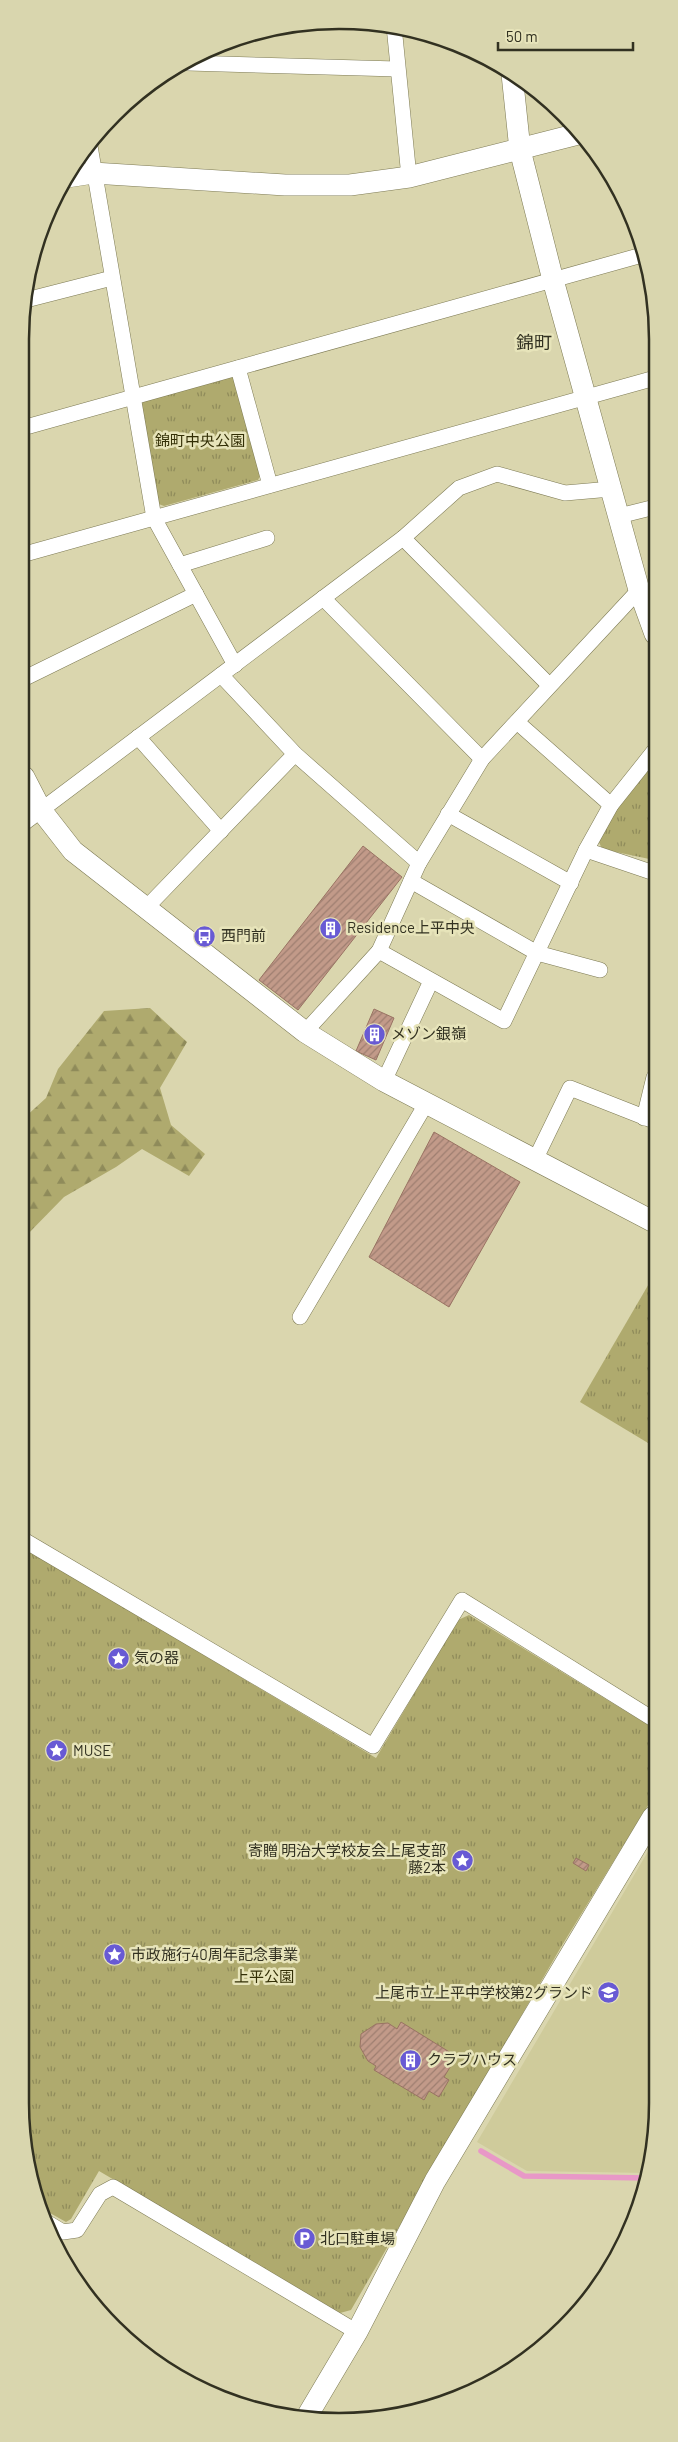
<svg xmlns="http://www.w3.org/2000/svg" width="678" height="2442" viewBox="0 0 678 2442" font-family="Barlow,'Noto Sans JP',sans-serif">
  <style>
    .built { fill: #cfcb9b }
    .forest { fill: url(#forest-firs) }
    .park { fill: url(#park-tufts) }
    .lines { fill: none; stroke-linecap: round; stroke-linejoin: round }
    .stream { stroke: #e898c7; stroke-width: 5.5 }
    .building { fill: url(#building-hatch); stroke: #997363 }
    .street-casing { stroke: #7d7a54; stroke-width: 16 }
    .secondary-casing { stroke: #7d7a54; stroke-width: 22 }
    .street { stroke: #fff; stroke-width: 15 }
    .secondary { stroke: #fff; stroke-width: 21 }
    .labels { text-anchor: middle; stroke-width: 5; stroke-linejoin: round; paint-order: stroke }
    .park-label { font-size: 15px; fill: #332f06; stroke: #e7e4ba }
    .poi-label { font-size: 15px; fill: #323121; stroke: #e7e4ba; text-anchor: start }
    .quarter-label { font-size: 18px; fill: #323121; stroke: #e7e4ba }
    .rim { fill: none; stroke: #323121; stroke-width: 2.5 }
  </style>
  <defs>
    <pattern id="forest-firs" width="22" height="20" patternUnits="userSpaceOnUse" patternTransform="scale(1.25)"><rect width="22" height="20" fill="#afaa6e"/><path d="M5 1l3.5 6h-7zM16 11l3.5 6h-7z" fill="#8f8b5a"/></pattern>
    <pattern id="park-tufts" width="24" height="20" patternUnits="userSpaceOnUse" patternTransform="scale(1.25)"><rect width="24" height="20" fill="#afaa6e"/><path d="M3 7l-1-3M5 7V3M7 7l1-3M15 17l-1-3M17 17v-4M19 17l1-3" fill="none" stroke="#8f8b5a"/></pattern>
    <pattern id="building-hatch" width="6" height="6" patternUnits="userSpaceOnUse" patternTransform="scale(1.25)"><rect width="6" height="6" fill="#c29a89"/><path d="M-1 1l2-2M0 6l6-6M5 7l2-2" fill="none" stroke="#9e7e70"/></pattern>
  </defs>
  <rect width="100%" height="100%" fill="#dad6ae"/>
  <polygon class="built" points="653,1843 652,2165 649,2173 527,2171 477,2142"/>
  <polygon class="forest" points="150,1008 187,1042 160,1088 171,1125 205,1154 189,1176 142,1149 116,1167 64,1197 23,1239 23,1119 46,1098 58,1069 104,1011"/>
  <g class="park">
    <polygon points="234,374 262,472 258,480 164,506 156,503 140,406 145,400"/>
    <polygon points="654,759 654,860 602,849 598,840 616,806"/>
    <polygon points="654,1275 653,1446 580,1402"/>
    <polygon points="22,1546 376,1758 458,1620 469,1615 653,1728 653,1797 561,1947 351,2310 340,2313 99,2171 71,2219 66,2222 41,2208 20,2103"/>
  </g>
  <g class="lines">
    <polyline class="stream" points="481,2151 524,2176 647,2178"/>
  </g>
  <g class="building">
    <polygon points="363,846 402,877 298,1010 259,980"/>
    <polygon points="374,1009 394,1018 376,1060 356,1051"/>
    <polygon points="434,1132 520,1182 449,1307 369,1257"/>
    <polygon points="576,1858 589,1865 586,1871 573,1863"/>
    <polygon points="401,2022 451,2053 450,2055 455,2059 444,2077 449,2080 439,2097 429,2091 424,2100 374,2070 376,2066 368,2061 360,2047 361,2034 376,2024 388,2023 397,2029"/>
    <rect x="645" y="2150" width="7" height="11"/>
  </g>
  <g class="lines">
    <defs>
      <g id="street">
        <polyline points="394,26 409,177"/>
        <polyline points="188,63 397,69"/>
        <polyline points="90,146 154,518 235,665"/>
        <polyline points="26,300 112,278"/>
        <polyline points="238,368 270,485"/>
        <polyline points="26,427 642,255"/>
        <polyline points="619,516 655,507"/>
        <polyline points="403,538 549,685"/>
        <polyline points="25,554 655,378"/>
        <polyline points="180,565 267,538"/>
        <polyline points="323,598 482,759"/>
        <polyline points="221,675 295,754 419,863"/>
        <polyline points="25,678 196,594"/>
        <polyline points="517,722 611,805"/>
        <polyline points="138,737 221,831"/>
        <polyline points="448,814 571,883"/>
        <polyline points="24,823 403,538 459,488 497,474 565,493 611,489"/>
        <polyline points="586,850 654,873"/>
        <polyline points="411,881 537,953 600,970"/>
        <polyline points="146,908 295,754"/>
        <polyline points="379,951 504,1021 586,850 611,805 654,751"/>
        <polyline points="305,1032 379,951 419,863 482,759 639,590"/>
        <polyline points="384,1081 431,981"/>
        <polyline points="644,1118 654,1077"/>
        <polyline points="535,1160 570,1088 654,1121"/>
        <polyline points="300,1317 426,1104"/>
        <polyline points="22,1539 373,1746 462,1600 653,1719"/>
        <polyline points="43,2220 63,2232 77,2230 100,2194 113,2187 357,2332"/>
      </g>
      <g id="secondary">
        <polyline points="512,74 520,150 553,280 639,590 655,634"/>
        <polyline points="67,177 93,173 285,185 350,185 409,177 582,133"/>
        <polyline points="24,777 41,810 73,851 305,1032 384,1081 654,1222"/>
        <polyline points="306,2418 357,2332 435,2181 653,1817"/>
      </g>
    </defs>
    <use href="#street" class="street-casing"/>
    <use href="#secondary" class="secondary-casing"/>
    <use href="#street" class="street"/>
    <use href="#secondary" class="secondary"/>
  </g>
  <defs>
    <symbol id="building-disc" viewBox="-11 -11 22 22"><circle r="9.5" fill="#685ad4" stroke="#e7e4ba"/><path d="M-4-6H4V6H1V3H-1V6H-4ZM-2.5-4.3h1.7v1.8h-1.7ZM.8-4.3h1.7v1.8H.8ZM-2.5-1h1.7V.8h-1.7ZM.8-1h1.7V.8H.8Z" fill="#fff"/></symbol>
    <symbol id="bus-disc" viewBox="-11 -11 22 22"><circle r="9.5" fill="#685ad4" stroke="#e7e4ba"/><path d="M-5-6H5V4H4V6H2V4H-2V6H-4V4H-5ZM-3.5-4V0h7V-4ZM-3.5 1.2v1.5H-2V1.2ZM2 1.2v1.5H3.5V1.2Z" fill="#fff"/></symbol>
    <symbol id="sight-disc" viewBox="-11 -11 22 22"><circle r="9.5" fill="#685ad4" stroke="#e7e4ba"/><path d="M0-6L1.8-2.2L6-1.7L2.9 1.2L3.7 5.4L0 3.3L-3.7 5.4L-2.9 1.2L-6-1.7L-1.8-2.2Z" fill="#fff"/></symbol>
    <symbol id="school-disc" viewBox="-11 -11 22 22"><circle r="9.5" fill="#685ad4" stroke="#e7e4ba"/><path d="M0-5L7-2L0 1L-7-2ZM-4 1L0 2.5L4 1V4Q0 6-4 4Z" fill="#fff"/></symbol>
    <symbol id="parking-disc" viewBox="-11 -11 22 22"><circle r="9.5" fill="#685ad4" stroke="#e7e4ba"/><path d="M-3.5-5.5H1a3.5 3.5 0 0 1 0 7H-1V5.5H-3.5ZM-1-3.4V-.6H.8a1.4 1.4 0 0 0 0-2.8Z" fill="#fff"/></symbol>
  </defs>
  <g fill-rule="evenodd">
    <use href="#building-disc" x="318" y="916" width="25" height="25"/>
    <use href="#bus-disc" x="192" y="924" width="25" height="25"/>
    <use href="#building-disc" x="362" y="1022" width="25" height="25"/>
    <use href="#sight-disc" x="106" y="1646" width="25" height="25"/>
    <use href="#sight-disc" x="44" y="1738" width="25" height="25"/>
    <use href="#sight-disc" x="450" y="1848" width="25" height="25"/>
    <use href="#sight-disc" x="102" y="1942" width="25" height="25"/>
    <use href="#school-disc" x="596" y="1980" width="25" height="25"/>
    <use href="#building-disc" x="398" y="2048" width="25" height="25"/>
    <use href="#parking-disc" x="292" y="2226" width="25" height="25"/>
  </g>
  <g class="labels">
    <g class="park-label">
      <text x="200" y="446">錦町中央公園</text>
      <text x="264" y="1982">上平公園</text>
    </g>
    <g class="poi-label">
      <text x="347" y="933">Residence上平中央</text>
      <text x="221" y="941">西門前</text>
      <text x="391" y="1039">メゾン銀嶺</text>
      <text x="134" y="1663">気の器</text>
      <text x="73" y="1756">MUSE</text>
      <text x="446" y="1856" text-anchor="end">寄贈 明治大学校友会上尾支部<tspan x="446" dy="17">藤2本</tspan></text>
      <text x="131" y="1960">市政施行40周年記念事業</text>
      <text x="593" y="1998" text-anchor="end">上尾市立上平中学校第2グランド</text>
      <text x="427" y="2065">クラブハウス</text>
      <text x="320" y="2244">北口駐車場</text>
    </g>
    <g class="quarter-label">
      <text x="534" y="349">錦町</text>
    </g>
  </g>
  <path d="M0 0H678V2442H0ZM339 29H339A310 310 0 0 1 649 339V2103A310 310 0 0 1 339 2413H339A310 310 0 0 1 29 2103V339A310 310 0 0 1 339 29Z" fill="#d9d6ae" fill-rule="evenodd"/>
  <path class="rim" d="M339 29H339A310 310 0 0 1 649 339V2103A310 310 0 0 1 339 2413H339A310 310 0 0 1 29 2103V339A310 310 0 0 1 339 29Z"/>
  <path d="M498 42v8h135v-8" fill="none" stroke="#323121" stroke-width="2.5"/>
  <text x="506" y="42" font-size="15" fill="#323121" stroke="#e7e4ba" stroke-width="4" paint-order="stroke">50 m</text>
</svg>
